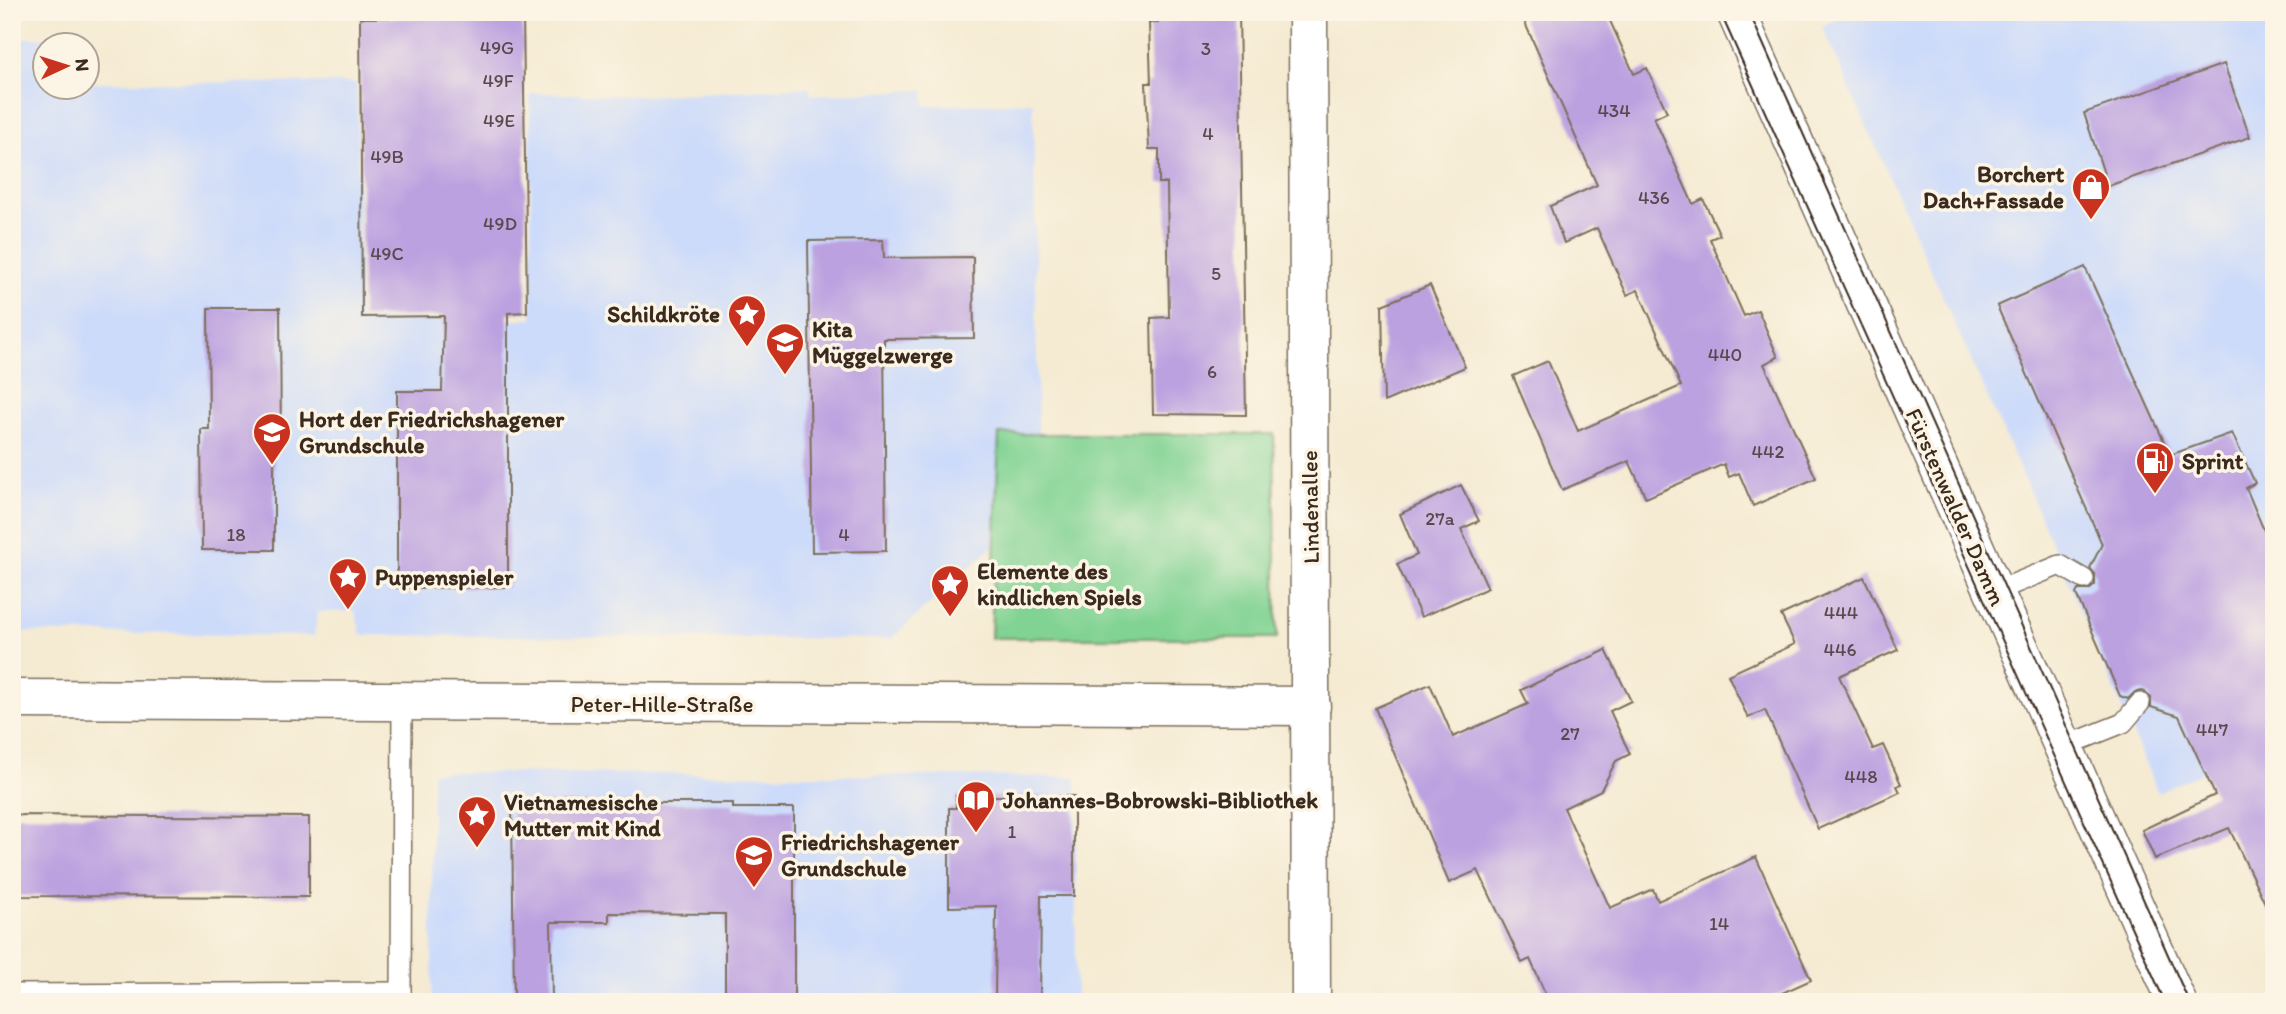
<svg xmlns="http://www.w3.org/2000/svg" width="2286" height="1014" viewBox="0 0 2286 1014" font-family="Itim,sans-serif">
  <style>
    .built { fill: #cddbfa }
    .green { fill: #81d393; stroke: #5e7e58; stroke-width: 2 }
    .building { fill: #bca1e0 }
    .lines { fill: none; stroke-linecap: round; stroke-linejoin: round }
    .service-casing { stroke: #7c6e5d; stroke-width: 22 }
    .minor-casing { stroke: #7c6e5d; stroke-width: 41 }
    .secondary-casing { stroke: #7c6e5d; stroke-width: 41 }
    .service { stroke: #fff; stroke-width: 19 }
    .minor { stroke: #fff; stroke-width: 38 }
    .secondary { stroke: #fff; stroke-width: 38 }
    .tram { stroke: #3b2a1e; stroke-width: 2 }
    .labels { text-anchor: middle; stroke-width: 7; stroke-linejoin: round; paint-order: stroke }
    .number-label { font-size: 19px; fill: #5b484e }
    .poi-label { font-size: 23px; font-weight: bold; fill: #3b2a1e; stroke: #fcf5e5; text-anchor: start }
    .street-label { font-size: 23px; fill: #3b2a1e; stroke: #fcf5e5 }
  </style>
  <rect width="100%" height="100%" fill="#fcf5e5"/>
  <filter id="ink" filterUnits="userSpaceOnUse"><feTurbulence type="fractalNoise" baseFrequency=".0143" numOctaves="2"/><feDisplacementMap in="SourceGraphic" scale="14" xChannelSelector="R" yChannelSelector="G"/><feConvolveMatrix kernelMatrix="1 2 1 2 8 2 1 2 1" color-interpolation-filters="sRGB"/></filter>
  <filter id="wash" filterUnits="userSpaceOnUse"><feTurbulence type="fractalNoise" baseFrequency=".00686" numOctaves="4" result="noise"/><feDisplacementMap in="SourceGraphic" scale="28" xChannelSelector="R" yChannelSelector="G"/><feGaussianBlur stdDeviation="1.57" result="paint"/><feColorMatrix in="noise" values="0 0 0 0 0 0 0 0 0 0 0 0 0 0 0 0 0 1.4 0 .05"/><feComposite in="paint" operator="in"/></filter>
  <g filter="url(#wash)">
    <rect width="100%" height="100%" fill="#f5ebd3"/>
    <g class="built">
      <polygon points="1854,12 2274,12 2274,737 2158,793 2032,497 1822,26"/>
      <polygon points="76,37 76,45 46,46 46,88 88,88 88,82 357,83 360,320 532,319 530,93 642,96 809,87 811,95 924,90 925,106 1033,102 1038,434 999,435 993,546 891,639 361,635 355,611 318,612 314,636 12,632 12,38"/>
      <polygon points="432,772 1076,777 1076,1002 432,1002"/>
    </g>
    <polygon class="green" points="999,434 1274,434 1277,638 991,638"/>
    <g id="blocks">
      <g class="building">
        <polygon points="469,12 523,12 527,312 508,313 508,587 397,588 397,391 442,391 444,316 362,317 360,18 469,17"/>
        <polygon points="1158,12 1239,12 1246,415 1153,414 1151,318 1169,317 1167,183 1159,183 1159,149 1149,149 1146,83 1151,83 1149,23 1158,23"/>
        <polygon points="1520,12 1606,12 1634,74 1647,68 1667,112 1654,118 1693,204 1703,199 1720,235 1710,239 1744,316 1758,310 1778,357 1764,364 1816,478 1753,506 1739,473 1729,477 1724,464 1646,498 1629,461 1562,490 1513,376 1548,361 1578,431 1681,386 1638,290 1627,295 1597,228 1564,243 1550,206 1597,185"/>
        <polygon points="2224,64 2250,137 2108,186 2084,113"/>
        <polygon points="883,240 884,258 973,257 974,338 884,339 886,551 812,552 808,241"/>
        <polygon points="2085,267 2170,455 2232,433 2255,483 2246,488 2274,554 2274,922 2229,828 2155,859 2142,830 2215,795 2179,716 2151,707 2151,698 2143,691 2135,692 2128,699 2120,696 2076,594 2078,590 2089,590 2095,585 2095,574 2090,568 2102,544 1997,306"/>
        <polygon points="1430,285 1465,367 1384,402 1382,305"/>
        <polygon points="208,308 280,308 281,450 274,450 274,550 202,550 201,429 209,429"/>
        <polygon points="1461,485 1479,521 1461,529 1488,588 1421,617 1397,564 1417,555 1400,514"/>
        <polygon points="1864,577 1898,650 1839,676 1873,749 1883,745 1901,784 1897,786 1900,792 1818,829 1765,710 1748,718 1728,675 1795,644 1781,615"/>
        <polygon points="1606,650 1631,701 1610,711 1630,754 1616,761 1601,790 1564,808 1610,908 1653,889 1658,901 1756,857 1811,980 1762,1002 1549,1002 1530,959 1522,963 1478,870 1449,883 1375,708 1430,684 1453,737 1528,704 1521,690"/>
        <polygon points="956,796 1074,796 1074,896 1041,896 1040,1002 995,1002 996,906 949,907 949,808 956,808"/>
        <polygon points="512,803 733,803 733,808 794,808 794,1002 725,1002 725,914 609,913 609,922 551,922 552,1002 514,1002"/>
        <polygon points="12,815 309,817 309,897 12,896"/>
      </g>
    </g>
  </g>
  <g filter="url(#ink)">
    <use href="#blocks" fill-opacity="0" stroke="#7c6e5d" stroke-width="2"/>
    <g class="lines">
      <defs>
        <g id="service">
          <polyline points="1994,592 2060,565 2084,579"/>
          <polyline points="2063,747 2123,723 2140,703"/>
          <polyline points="12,994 401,992"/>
          <polyline points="401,1002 402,702"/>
        </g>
        <g id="minor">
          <polyline points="1308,12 1311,1002"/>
          <polyline points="12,699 1311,706"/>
        </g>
        <polyline id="secondary" points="1736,12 2177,1002"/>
      </defs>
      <use href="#service" class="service-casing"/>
      <use href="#minor" class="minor-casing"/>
      <use href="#secondary" class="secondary-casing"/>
      <use href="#service" class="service"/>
      <use href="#minor" class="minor"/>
      <use href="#secondary" class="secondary"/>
      <g class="tram">
        <polyline points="1720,12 2165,1002"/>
        <polyline points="1749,12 2189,1002"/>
      </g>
    </g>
  </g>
  <defs>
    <symbol id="shop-pin" viewBox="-11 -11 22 30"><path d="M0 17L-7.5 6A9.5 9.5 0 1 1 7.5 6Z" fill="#c8321e" stroke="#fcf5e5"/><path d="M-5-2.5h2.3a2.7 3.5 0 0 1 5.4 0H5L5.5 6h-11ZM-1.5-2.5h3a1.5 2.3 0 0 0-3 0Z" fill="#fff"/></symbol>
    <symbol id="sight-pin" viewBox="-11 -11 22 30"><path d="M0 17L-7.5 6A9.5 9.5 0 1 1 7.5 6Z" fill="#c8321e" stroke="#fcf5e5"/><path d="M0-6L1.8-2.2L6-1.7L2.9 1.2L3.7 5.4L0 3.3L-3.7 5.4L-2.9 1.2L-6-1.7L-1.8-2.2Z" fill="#fff"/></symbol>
    <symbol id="school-pin" viewBox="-11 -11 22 30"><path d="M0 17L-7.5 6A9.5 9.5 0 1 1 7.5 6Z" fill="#c8321e" stroke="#fcf5e5"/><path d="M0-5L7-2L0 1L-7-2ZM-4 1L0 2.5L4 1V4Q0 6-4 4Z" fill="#fff"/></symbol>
    <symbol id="fuel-pin" viewBox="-11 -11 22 30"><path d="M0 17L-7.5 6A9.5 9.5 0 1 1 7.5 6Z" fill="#c8321e" stroke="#fcf5e5"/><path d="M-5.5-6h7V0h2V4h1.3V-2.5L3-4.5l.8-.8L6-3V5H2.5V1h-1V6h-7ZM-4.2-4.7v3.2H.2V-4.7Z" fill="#fff"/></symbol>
    <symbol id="library-pin" viewBox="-11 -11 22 30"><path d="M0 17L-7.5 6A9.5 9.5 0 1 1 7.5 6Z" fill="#c8321e" stroke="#fcf5e5"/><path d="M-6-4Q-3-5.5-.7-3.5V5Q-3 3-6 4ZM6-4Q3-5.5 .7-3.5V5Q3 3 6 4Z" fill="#fff"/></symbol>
  </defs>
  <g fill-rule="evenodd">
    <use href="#shop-pin" x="2069" y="165" width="44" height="60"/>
    <use href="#sight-pin" x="725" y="292" width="44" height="60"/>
    <use href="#school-pin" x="763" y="320" width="44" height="60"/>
    <use href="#school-pin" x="250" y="410" width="44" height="60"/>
    <use href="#fuel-pin" x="2133" y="439" width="44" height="60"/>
    <use href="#sight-pin" x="326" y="555" width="44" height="60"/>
    <use href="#sight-pin" x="928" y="562" width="44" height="60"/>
    <use href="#library-pin" x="954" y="778" width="44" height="60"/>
    <use href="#sight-pin" x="455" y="793" width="44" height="60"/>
    <use href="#school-pin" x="732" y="833" width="44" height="60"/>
  </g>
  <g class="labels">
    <g class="number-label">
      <text x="497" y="54">49G</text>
      <text x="1206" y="55">3</text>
      <text x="498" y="87">49F</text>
      <text x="1614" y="117">434</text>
      <text x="499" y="127">49E</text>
      <text x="1208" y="140">4</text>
      <text x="387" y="163">49B</text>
      <text x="1654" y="204">436</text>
      <text x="500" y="230">49D</text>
      <text x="387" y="260">49C</text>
      <text x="1216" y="280">5</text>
      <text x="1725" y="361">440</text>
      <text x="1212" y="378">6</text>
      <text x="1768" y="458">442</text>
      <text x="1440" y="525">27a</text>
      <text x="236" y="541">18</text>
      <text x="844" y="541">4</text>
      <text x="1841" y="619">444</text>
      <text x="1840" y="656">446</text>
      <text x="2212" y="736">447</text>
      <text x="1570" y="740">27</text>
      <text x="1861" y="783">448</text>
      <text x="1012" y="838">1</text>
      <text x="1719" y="930">14</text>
    </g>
    <g class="poi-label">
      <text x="2064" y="182" text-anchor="end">Borchert<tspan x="2064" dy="26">Dach+Fassade</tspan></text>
      <text x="720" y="322" text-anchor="end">Schildkröte</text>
      <text x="812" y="337">Kita<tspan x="812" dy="26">Müggelzwerge</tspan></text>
      <text x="299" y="427">Hort der Friedrichshagener<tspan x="299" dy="26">Grundschule</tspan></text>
      <text x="2182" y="469">Sprint</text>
      <text x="977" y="579">Elemente des<tspan x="977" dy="26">kindlichen Spiels</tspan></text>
      <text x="375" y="585">Puppenspieler</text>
      <text x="1003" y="808">Johannes-Bobrowski-Bibliothek</text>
      <text x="504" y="810">Vietnamesische<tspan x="504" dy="26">Mutter mit Kind</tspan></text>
      <text x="781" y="850">Friedrichshagener<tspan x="781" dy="26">Grundschule</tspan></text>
    </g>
    <g class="street-label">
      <text transform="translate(1310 507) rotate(-91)" y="8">Lindenallee</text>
      <text transform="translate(1956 507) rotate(66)" y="8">Fürstenwalder Damm</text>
      <text x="662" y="712">Peter-Hille-Straße</text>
    </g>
  </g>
  <rect width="2286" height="1014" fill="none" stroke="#fcf5e5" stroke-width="42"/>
  <g transform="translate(66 66) rotate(86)"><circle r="33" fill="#fcf5e5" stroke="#afa495" stroke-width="2"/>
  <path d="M0-5L12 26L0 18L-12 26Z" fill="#c8321e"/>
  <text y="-10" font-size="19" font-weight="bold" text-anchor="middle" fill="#3b2a1e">N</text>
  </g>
</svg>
